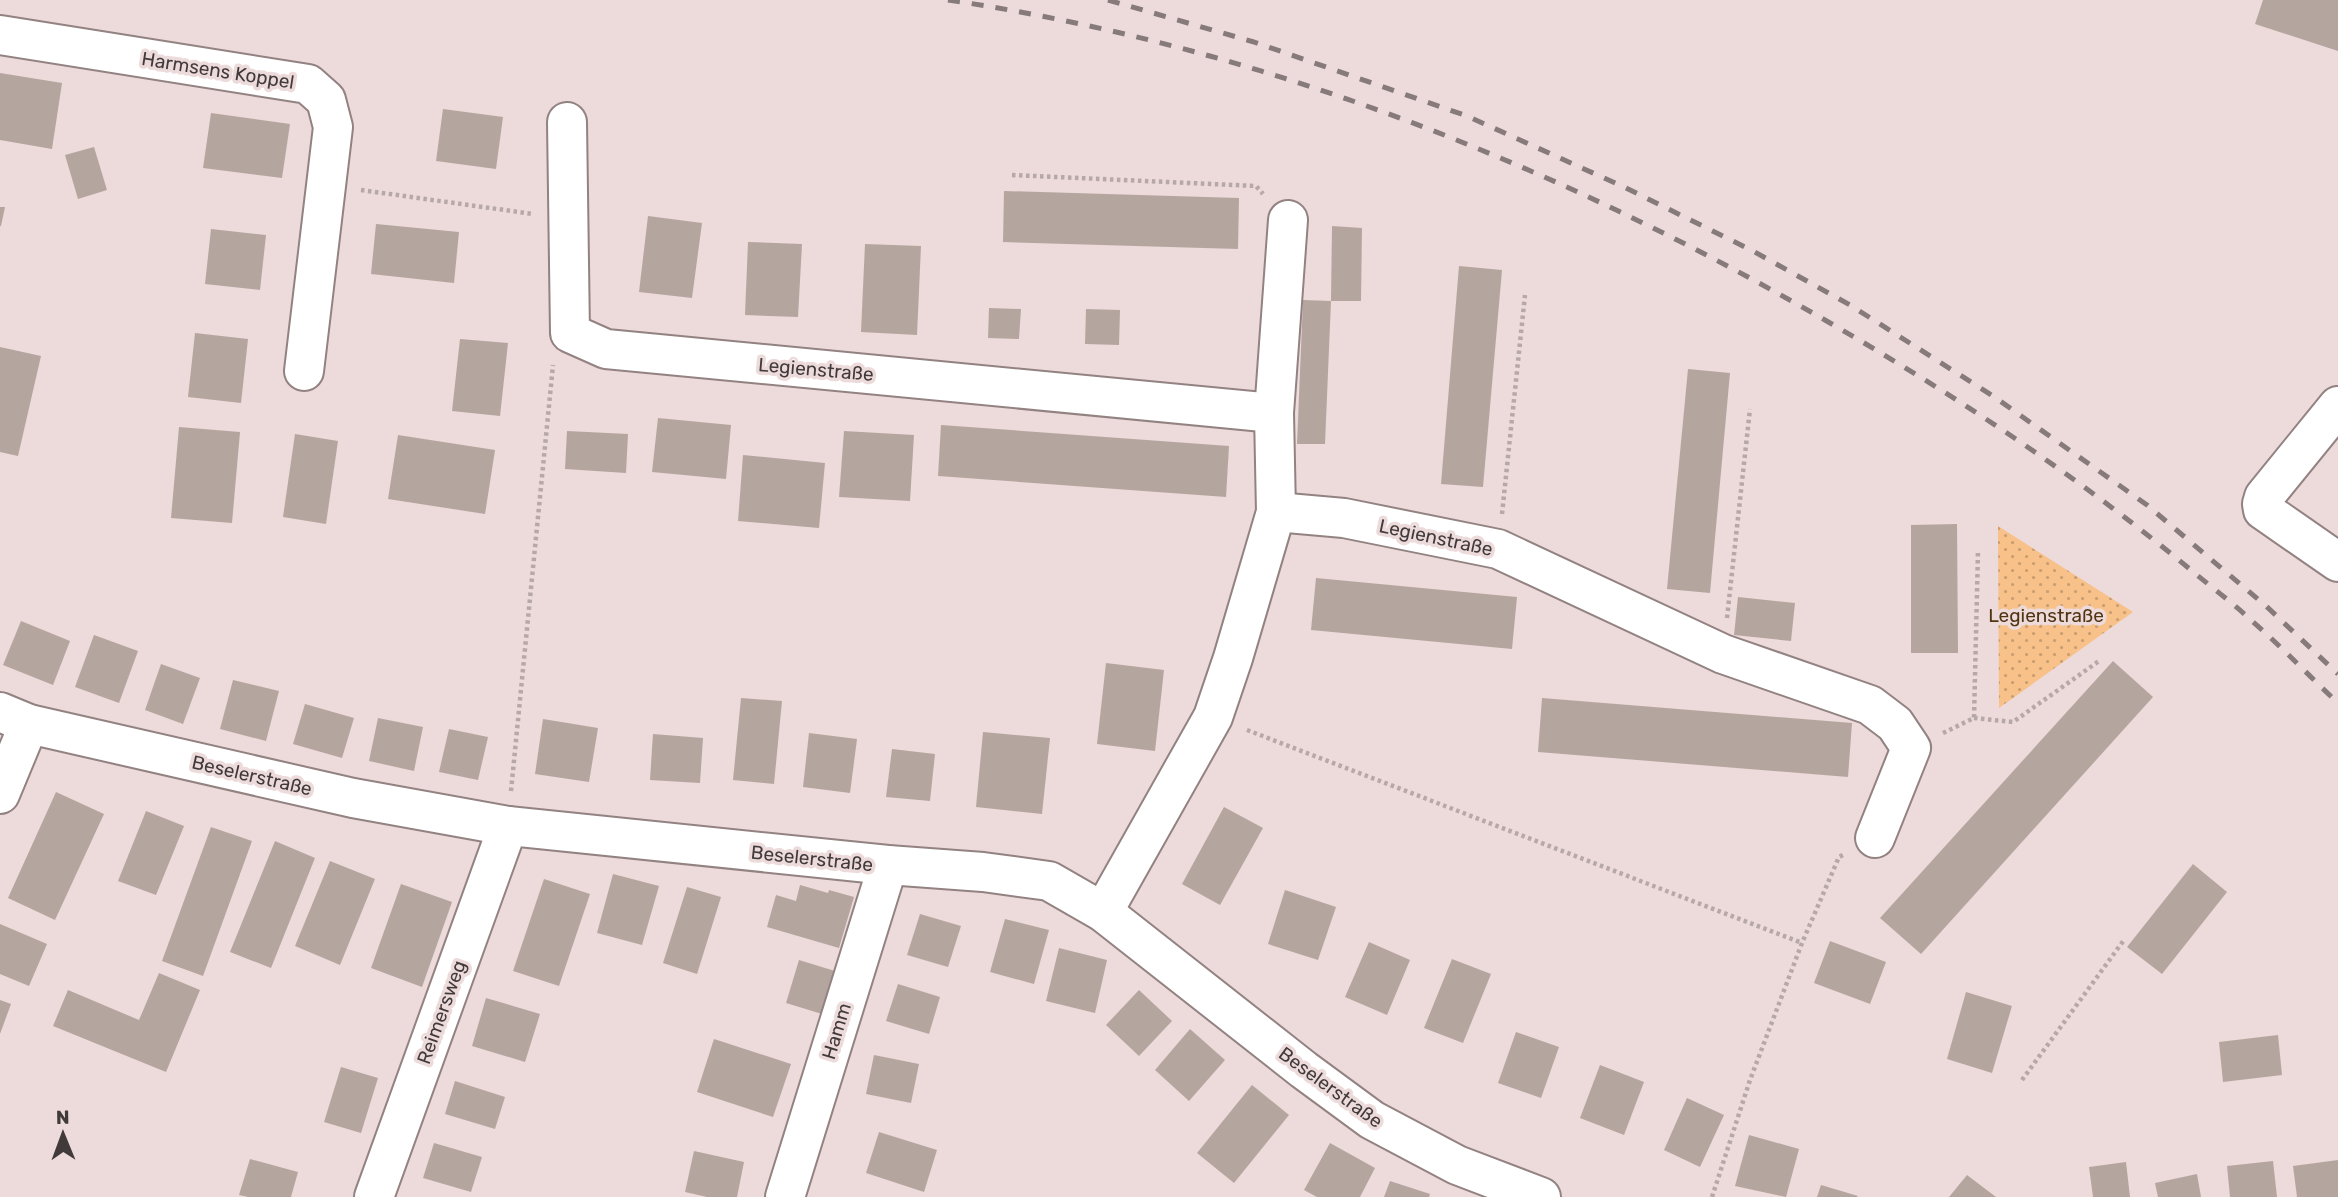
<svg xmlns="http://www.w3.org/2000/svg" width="2338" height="1197" viewBox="0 0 2338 1197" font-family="Rubik,sans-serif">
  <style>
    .park { fill: url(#park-dots) }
    .building { fill: #b5a59f }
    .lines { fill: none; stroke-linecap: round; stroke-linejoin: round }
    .minor-casing { stroke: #928281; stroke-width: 42 }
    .path { stroke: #b7a8a8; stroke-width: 4.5; stroke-dasharray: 3.5 3.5; stroke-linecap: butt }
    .minor { stroke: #fff; stroke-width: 38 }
    .rail { stroke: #867a7a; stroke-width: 5; stroke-dasharray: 12 12; stroke-linecap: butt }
    .labels { text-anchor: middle; stroke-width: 7; stroke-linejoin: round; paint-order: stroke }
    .street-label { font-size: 19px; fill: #413a3a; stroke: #eddada }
    .park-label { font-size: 19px; fill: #513412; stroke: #eddada }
  </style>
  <defs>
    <pattern id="park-dots" width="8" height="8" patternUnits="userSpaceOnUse" patternTransform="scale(1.75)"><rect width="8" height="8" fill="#f7c189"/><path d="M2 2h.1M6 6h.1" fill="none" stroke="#ca9e71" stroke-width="1.8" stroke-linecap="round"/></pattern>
  </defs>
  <rect width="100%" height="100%" fill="#eddada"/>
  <polygon class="park" points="1998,526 2133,612 1999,708"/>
  <g class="building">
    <polygon points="2263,0 2338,0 2338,51 2255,24"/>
    <polygon points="0,73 62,83 52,149 0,140"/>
    <polygon points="443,109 503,117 496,169 436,161"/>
    <polygon points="211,113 290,124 282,178 203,168"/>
    <polygon points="94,147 107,190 78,199 65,155"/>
    <polygon points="1004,191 1239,198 1238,249 1003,242"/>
    <polygon points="0,207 5,207 1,226 0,226"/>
    <polygon points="648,216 702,223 692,298 639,292"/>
    <polygon points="376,224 459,232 454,283 371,274"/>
    <polygon points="1332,226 1362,228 1361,301 1331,301"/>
    <polygon points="211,229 266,235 260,290 205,284"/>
    <polygon points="748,242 802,244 798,317 745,315"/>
    <polygon points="865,244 921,246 917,335 861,332"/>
    <polygon points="1459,266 1502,270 1483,487 1441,484"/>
    <polygon points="1303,300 1331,301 1325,444 1297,444"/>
    <polygon points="989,308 1021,309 1019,339 988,338"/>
    <polygon points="1086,309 1120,310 1119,345 1085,344"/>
    <polygon points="195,333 248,339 241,403 188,397"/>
    <polygon points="460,339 508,343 500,416 452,411"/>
    <polygon points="0,347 41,356 18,456 0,452"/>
    <polygon points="1688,369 1730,373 1710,593 1667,589"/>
    <polygon points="658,418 731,425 726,479 652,472"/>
    <polygon points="941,425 1229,446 1226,497 938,476"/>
    <polygon points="179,427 240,432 232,523 171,518"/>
    <polygon points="567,431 628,434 626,473 565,469"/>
    <polygon points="844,431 914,435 910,501 839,497"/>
    <polygon points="295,434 338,441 326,524 283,517"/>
    <polygon points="398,435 495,450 485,514 388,499"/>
    <polygon points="743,455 825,463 819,528 738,521"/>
    <polygon points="1957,524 1958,653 1911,653 1911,525"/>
    <polygon points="1316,578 1517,597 1512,649 1311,630"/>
    <polygon points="1738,597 1795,603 1791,641 1734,635"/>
    <polygon points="21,621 70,641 53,685 3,665"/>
    <polygon points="94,635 138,651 119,703 75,687"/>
    <polygon points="2113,661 2153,697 1921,954 1880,918"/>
    <polygon points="1106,663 1164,670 1155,751 1097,744"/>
    <polygon points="161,664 200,678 183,724 145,710"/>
    <polygon points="233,680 279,691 266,741 220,729"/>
    <polygon points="741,698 782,701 774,784 733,780"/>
    <polygon points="1542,698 1852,723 1848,777 1538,752"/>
    <polygon points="305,704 354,718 342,758 293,744"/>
    <polygon points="378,718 423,727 414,771 369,761"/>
    <polygon points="543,719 598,728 589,782 535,774"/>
    <polygon points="449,729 488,737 478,780 439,772"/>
    <polygon points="983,732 1050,738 1042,814 976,807"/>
    <polygon points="809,733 857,739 850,793 803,787"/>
    <polygon points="653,734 703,738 700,783 650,780"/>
    <polygon points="892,749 935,754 930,801 886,797"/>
    <polygon points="56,792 104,814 55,920 8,898"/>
    <polygon points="1224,807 1263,828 1220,905 1182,884"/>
    <polygon points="146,811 184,826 156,895 118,881"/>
    <polygon points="211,827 252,841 203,976 162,961"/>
    <polygon points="275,841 315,858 271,968 230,952"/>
    <polygon points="330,861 375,879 340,965 295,946"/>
    <polygon points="2193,864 2227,892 2162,974 2127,947"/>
    <polygon points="613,874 659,886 642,945 597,933"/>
    <polygon points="544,879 590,894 559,986 513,971"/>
    <polygon points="401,884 452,902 422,987 371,968"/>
    <polygon points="800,885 828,893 829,890 854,897 839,948 767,927 776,895 796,901"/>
    <polygon points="687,887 721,897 697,974 663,963"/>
    <polygon points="1285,890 1336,907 1318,960 1268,944"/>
    <polygon points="920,914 961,926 948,967 907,955"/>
    <polygon points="1005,919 1049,930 1034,984 990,972"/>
    <polygon points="0,924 47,944 29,986 0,974"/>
    <polygon points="1830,941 1886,962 1870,1004 1814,983"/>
    <polygon points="1369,942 1410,960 1387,1015 1345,997"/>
    <polygon points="1059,948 1107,960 1095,1013 1046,1001"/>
    <polygon points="1452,959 1491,974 1463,1043 1424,1028"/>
    <polygon points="799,960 835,971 822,1014 786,1003"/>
    <polygon points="159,973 200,990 166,1072 53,1026 68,990 139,1020"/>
    <polygon points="898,984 940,997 929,1034 886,1021"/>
    <polygon points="1139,990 1172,1021 1139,1056 1106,1025"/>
    <polygon points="1966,992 2012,1006 1992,1073 1947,1059"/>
    <polygon points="486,998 540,1014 525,1062 472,1046"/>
    <polygon points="0,1000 11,1004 0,1034"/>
    <polygon points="1190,1029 1225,1060 1189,1101 1155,1070"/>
    <polygon points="1516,1032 1559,1047 1541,1098 1498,1083"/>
    <polygon points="2278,1035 2282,1075 2223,1082 2219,1042"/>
    <polygon points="714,1039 791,1064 773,1117 697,1092"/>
    <polygon points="874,1055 919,1064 911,1103 866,1094"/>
    <polygon points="1600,1065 1644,1082 1624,1135 1580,1118"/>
    <polygon points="341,1067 378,1078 361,1133 324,1122"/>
    <polygon points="455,1081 505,1097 495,1129 445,1114"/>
    <polygon points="1252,1085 1289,1115 1234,1183 1197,1153"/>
    <polygon points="1687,1098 1724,1115 1700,1167 1664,1150"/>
    <polygon points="879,1132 937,1150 924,1192 866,1173"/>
    <polygon points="1749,1135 1799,1149 1786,1197 1735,1186"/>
    <polygon points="434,1143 482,1157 471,1192 423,1178"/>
    <polygon points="1330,1143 1375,1168 1360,1197 1317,1197 1304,1190"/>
    <polygon points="694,1151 744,1162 737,1197 707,1197 685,1192"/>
    <polygon points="250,1159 298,1172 291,1197 248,1197 239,1195"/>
    <polygon points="2338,1160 2338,1197 2297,1197 2293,1166"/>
    <polygon points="2273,1161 2277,1197 2230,1197 2227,1166"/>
    <polygon points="2126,1162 2130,1197 2093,1197 2089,1167"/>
    <polygon points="2197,1174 2201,1197 2158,1197 2155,1183"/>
    <polygon points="1967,1175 1996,1197 1949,1197"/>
    <polygon points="1390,1181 1430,1194 1429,1197 1384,1197"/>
    <polygon points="1821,1185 1858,1196 1857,1197 1817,1197"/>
  </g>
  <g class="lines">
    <defs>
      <g id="minor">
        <polyline points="0,35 308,84 326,100 333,127 304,371"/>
        <polyline points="567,122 570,333 606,349 1274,413"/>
        <polyline points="2338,406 2264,497 2262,504 2263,510 2338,562"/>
        <polyline points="1276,512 1344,518 1498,549 1723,654 1870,705 1895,724 1911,748 1875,838"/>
        <polyline points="0,712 29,724 353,798 508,826 888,865 983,872 1049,881 1103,912 1304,1070 1372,1120 1457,1165 1541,1197"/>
        <polyline points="0,794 29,724"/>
        <polyline points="1103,912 1213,717 1233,658 1276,512 1274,413 1288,220"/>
        <polyline points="374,1197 508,826"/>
        <polyline points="785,1197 888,865"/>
      </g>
    </defs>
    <use href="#minor" class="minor-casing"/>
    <g class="path">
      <polyline points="1012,175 1256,186 1263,194"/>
      <polyline points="361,190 533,214"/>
      <polyline points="1502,514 1525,295"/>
      <polyline points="1727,618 1750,409"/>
      <polyline points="1974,718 2013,722 2099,661"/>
      <polyline points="1247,730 1802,943"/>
      <polyline points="1943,733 1974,718 1978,551"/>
      <polyline points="511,791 553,365"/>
      <polyline points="2022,1080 2124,940"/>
      <polyline points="1712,1197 1750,1080 1802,943 1839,857 1843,855"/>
    </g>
    <use href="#minor" class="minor"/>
    <g class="rail">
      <path d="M948 0C1287 50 1608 186 1899 364 2001 426 2099 494 2191 570 2211 587 2233 603 2252 621 2282 647 2309 676 2338 703"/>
      <polyline points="1108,0 1254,42 1467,116 1624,187 1753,251 1850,305 1993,396 2147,505 2266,606 2338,674"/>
    </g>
  </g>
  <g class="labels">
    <g class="street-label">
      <text transform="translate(218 70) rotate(9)" y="7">Harmsens Koppel</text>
      <text transform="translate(816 369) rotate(5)" y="7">Legienstraße</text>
      <text transform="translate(1436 537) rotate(12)" y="7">Legienstraße</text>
      <text transform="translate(252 775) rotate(13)" y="7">Beselerstraße</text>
      <text transform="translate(812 858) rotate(6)" y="7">Beselerstraße</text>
      <text transform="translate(441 1012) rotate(-70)" y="7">Reimersweg</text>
      <text transform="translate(836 1031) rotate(-73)" y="7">Hamm</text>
      <text transform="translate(1331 1087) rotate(36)" y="7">Beselerstraße</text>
    </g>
    <g class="park-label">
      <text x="2046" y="622">Legienstraße</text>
    </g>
  </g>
  <g transform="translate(63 1134) rotate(359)" stroke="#eddada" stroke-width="5" paint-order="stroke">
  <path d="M0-5L12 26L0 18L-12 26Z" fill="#413a3a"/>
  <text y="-10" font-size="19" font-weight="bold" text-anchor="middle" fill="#413a3a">N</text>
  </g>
</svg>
